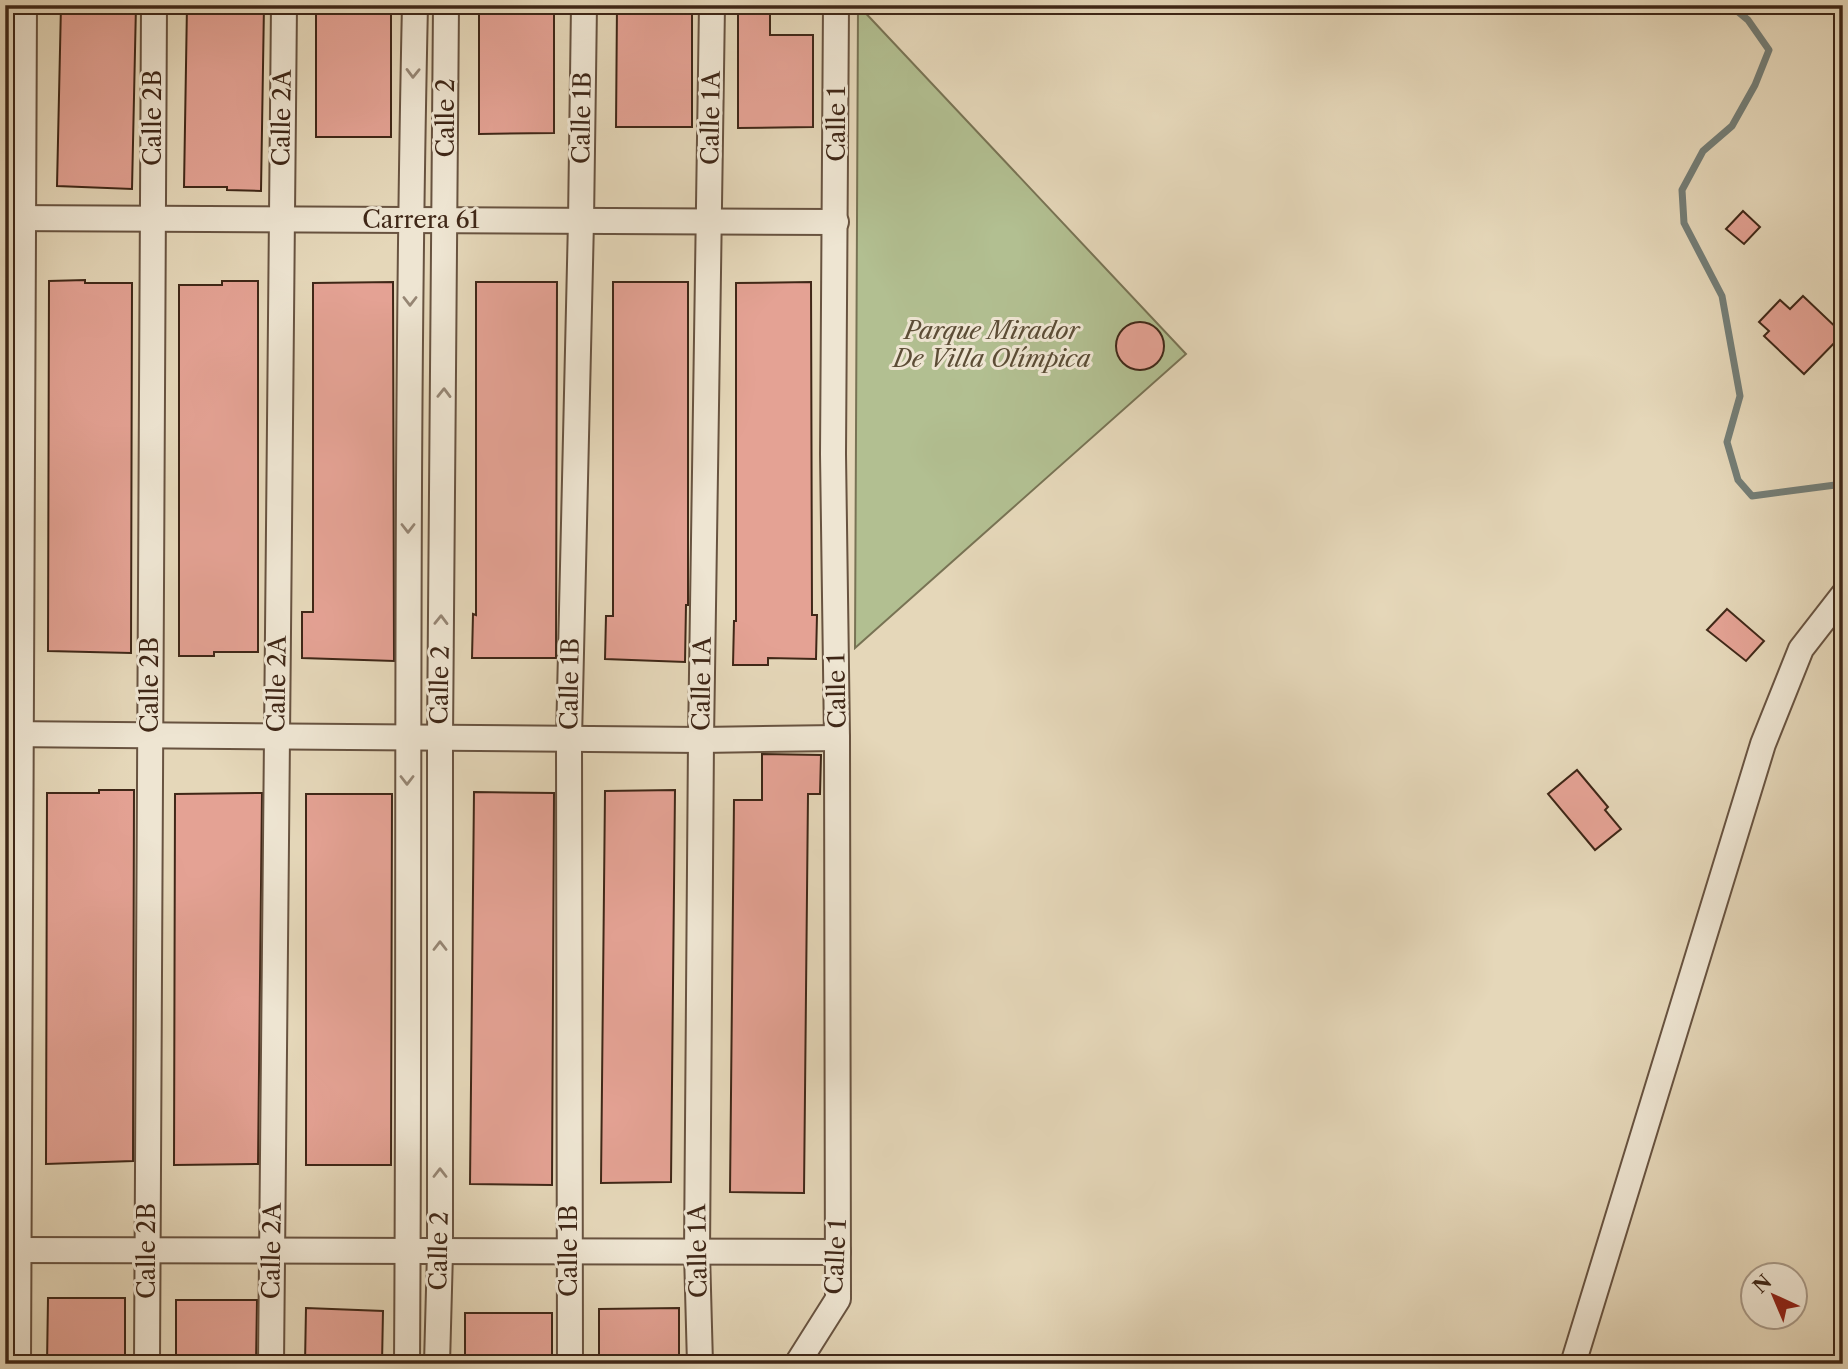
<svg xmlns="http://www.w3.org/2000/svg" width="1848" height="1369" viewBox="0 0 1848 1369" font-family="'Libre Caslon Text',serif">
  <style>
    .green { fill: #b2bf91; stroke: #787354; stroke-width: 2 }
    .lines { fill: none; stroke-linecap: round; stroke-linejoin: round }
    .stream { stroke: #747e77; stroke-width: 7 }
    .building { fill: #e4a294; stroke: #3f2717; stroke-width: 2 }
    .minor-casing { stroke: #685340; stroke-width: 28 }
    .minor { stroke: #eee5d2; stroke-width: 24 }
    .oneway { stroke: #968674 }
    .labels { text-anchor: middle; stroke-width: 6; stroke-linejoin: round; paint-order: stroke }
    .street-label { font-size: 24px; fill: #3f2717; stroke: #eee5d2 }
    .park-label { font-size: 24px; font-style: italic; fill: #5c4d36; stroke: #eee5d2 }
  </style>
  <rect width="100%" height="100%" fill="#e5d7b9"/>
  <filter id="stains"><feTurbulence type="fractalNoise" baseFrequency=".00286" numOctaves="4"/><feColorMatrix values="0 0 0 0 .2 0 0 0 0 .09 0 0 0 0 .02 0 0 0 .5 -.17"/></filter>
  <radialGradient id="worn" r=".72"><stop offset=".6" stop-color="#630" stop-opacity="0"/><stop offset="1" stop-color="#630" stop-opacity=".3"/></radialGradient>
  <polygon class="green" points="858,5 1186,354 855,648"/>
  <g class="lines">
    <polyline class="stream" points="1730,5 1748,20 1769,50 1755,85 1732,126 1703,151 1682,190 1684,223 1722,296 1740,396 1727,442 1738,480 1752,496 1843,484"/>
  </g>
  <g class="building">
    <polygon points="61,5 136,5 132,189 57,186"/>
    <polygon points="187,5 264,5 261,191 227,190 227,187 184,187"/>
    <rect x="316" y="5" width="75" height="132"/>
    <polygon points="479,5 554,5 554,133 479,134"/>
    <polygon points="617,5 692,5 692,127 616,127"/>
    <polygon points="738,12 770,12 770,35 813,35 813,127 738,128"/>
    <polygon points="1743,211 1760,227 1744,244 1726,229"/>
    <polygon points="85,280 85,283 132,283 131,653 48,651 49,281"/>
    <polygon points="222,281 258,281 258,652 214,652 214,656 179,656 179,285 222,285"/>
    <polygon points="393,282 394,661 302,658 302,612 313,612 313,283"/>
    <polygon points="476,282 557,282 556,658 472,658 473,614 476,615"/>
    <polygon points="613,282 688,282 688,605 686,605 685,662 605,659 606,616 613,616"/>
    <polygon points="811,282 812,615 817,615 816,659 768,658 768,665 733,665 734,621 736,621 736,283"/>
    <polygon points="1803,296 1843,334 1804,374 1764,336 1769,331 1759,322 1780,300 1790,309"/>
    <circle cx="1140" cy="346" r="24"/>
    <polygon points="1727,609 1764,641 1746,661 1707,630"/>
    <polygon points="762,754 821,755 820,794 808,794 804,1193 730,1192 734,800 762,800"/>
    <polygon points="1577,770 1608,807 1605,810 1621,829 1595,850 1548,794"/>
    <polygon points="99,790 134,790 133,1161 46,1164 47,793 99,793"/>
    <polygon points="675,790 671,1182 601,1183 605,791"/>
    <polygon points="474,792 554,793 552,1185 470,1184"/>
    <polygon points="262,793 258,1164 174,1165 175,794"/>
    <polygon points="306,794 392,794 391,1165 306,1165"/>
    <polygon points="48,1298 125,1298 125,1364 47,1364"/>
    <polygon points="176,1300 257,1300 256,1364 176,1364"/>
    <polygon points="306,1308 383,1311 382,1364 305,1364"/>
    <polygon points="679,1308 679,1364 599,1364 599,1309"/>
    <rect x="465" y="1313" width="87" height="51"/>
  </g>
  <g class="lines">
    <defs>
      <g id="minor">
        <polyline points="5,218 836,222"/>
        <polyline points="5,734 701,740 837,738"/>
        <polyline points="5,1250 838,1252"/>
        <polyline points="18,1364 24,5"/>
        <polyline points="147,1364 154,5"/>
        <polyline points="271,1364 284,5"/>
        <path d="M407 1364C410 911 405 458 415 5"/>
        <polyline points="437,1364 440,1252 440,738 446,5"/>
        <polyline points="570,1364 569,739 581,221 584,5"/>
        <polyline points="700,1364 697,1253 701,740 712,5"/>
        <polyline points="797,1364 838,1299 837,738 833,454 836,5"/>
        <polyline points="1573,1364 1763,744 1801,649 1843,595"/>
      </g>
    </defs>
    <use href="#minor" class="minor-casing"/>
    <use href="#minor" class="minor"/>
  </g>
  <defs><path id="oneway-chevron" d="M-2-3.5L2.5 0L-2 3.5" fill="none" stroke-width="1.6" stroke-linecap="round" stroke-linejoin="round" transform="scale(1.75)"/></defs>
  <g class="oneway">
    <use href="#oneway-chevron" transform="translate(413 73) rotate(91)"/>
    <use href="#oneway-chevron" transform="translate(410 301) rotate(90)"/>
    <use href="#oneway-chevron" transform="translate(444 393) rotate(-89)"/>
    <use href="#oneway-chevron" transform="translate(408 528) rotate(90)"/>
    <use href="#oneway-chevron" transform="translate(441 620) rotate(-89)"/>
    <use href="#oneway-chevron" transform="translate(407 780) rotate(90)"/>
    <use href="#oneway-chevron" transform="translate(440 946) rotate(-90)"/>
    <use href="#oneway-chevron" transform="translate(440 1173) rotate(-90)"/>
  </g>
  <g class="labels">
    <g class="street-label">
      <text transform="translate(153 118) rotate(-90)" y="8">Calle 2B</text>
      <text transform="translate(282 118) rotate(-89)" y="8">Calle 2A</text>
      <text transform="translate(446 118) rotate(-90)" y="8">Calle 2</text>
      <text transform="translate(582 118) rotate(-89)" y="8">Calle 1B</text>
      <text transform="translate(711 118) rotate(-89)" y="8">Calle 1A</text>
      <text transform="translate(837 124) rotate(-90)" y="8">Calle 1</text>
      <text x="421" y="228">Carrera 61</text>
      <text transform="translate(277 684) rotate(-89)" y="8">Calle 2A</text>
      <text transform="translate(570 684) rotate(-89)" y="8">Calle 1B</text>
      <text transform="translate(702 684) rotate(-89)" y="8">Calle 1A</text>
      <text transform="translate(150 685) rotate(-90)" y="8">Calle 2B</text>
      <text transform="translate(440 685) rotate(-89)" y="8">Calle 2</text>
      <text transform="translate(837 691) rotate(-91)" y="8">Calle 1</text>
      <text transform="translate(147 1251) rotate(-90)" y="8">Calle 2B</text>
      <text transform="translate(272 1251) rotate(-89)" y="8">Calle 2A</text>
      <text transform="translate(439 1251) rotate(-89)" y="8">Calle 2</text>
      <text transform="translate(569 1251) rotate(-90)" y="8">Calle 1B</text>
      <text transform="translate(698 1251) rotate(-91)" y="8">Calle 1A</text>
      <text transform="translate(836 1257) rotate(-87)" y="8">Calle 1</text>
    </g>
    <g class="park-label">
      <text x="992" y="339">Parque Mirador<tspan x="992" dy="28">De Villa Olímpica</tspan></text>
    </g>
  </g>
  <rect width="1848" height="1369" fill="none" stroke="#e5d7b9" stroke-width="28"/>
  <rect x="7" y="7" width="1834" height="1355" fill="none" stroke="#3f2717" stroke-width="3.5"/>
  <rect x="14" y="14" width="1820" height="1341" fill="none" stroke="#3f2717" stroke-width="2"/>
  <g transform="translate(1774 1296) rotate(316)"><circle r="33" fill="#eee5d2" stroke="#a89987" stroke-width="2"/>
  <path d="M0-5L12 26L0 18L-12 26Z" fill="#8f2418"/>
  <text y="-10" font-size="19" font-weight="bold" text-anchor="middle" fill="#3f2717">N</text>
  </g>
  <rect width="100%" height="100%" filter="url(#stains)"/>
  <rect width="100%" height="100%" fill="url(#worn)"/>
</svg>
